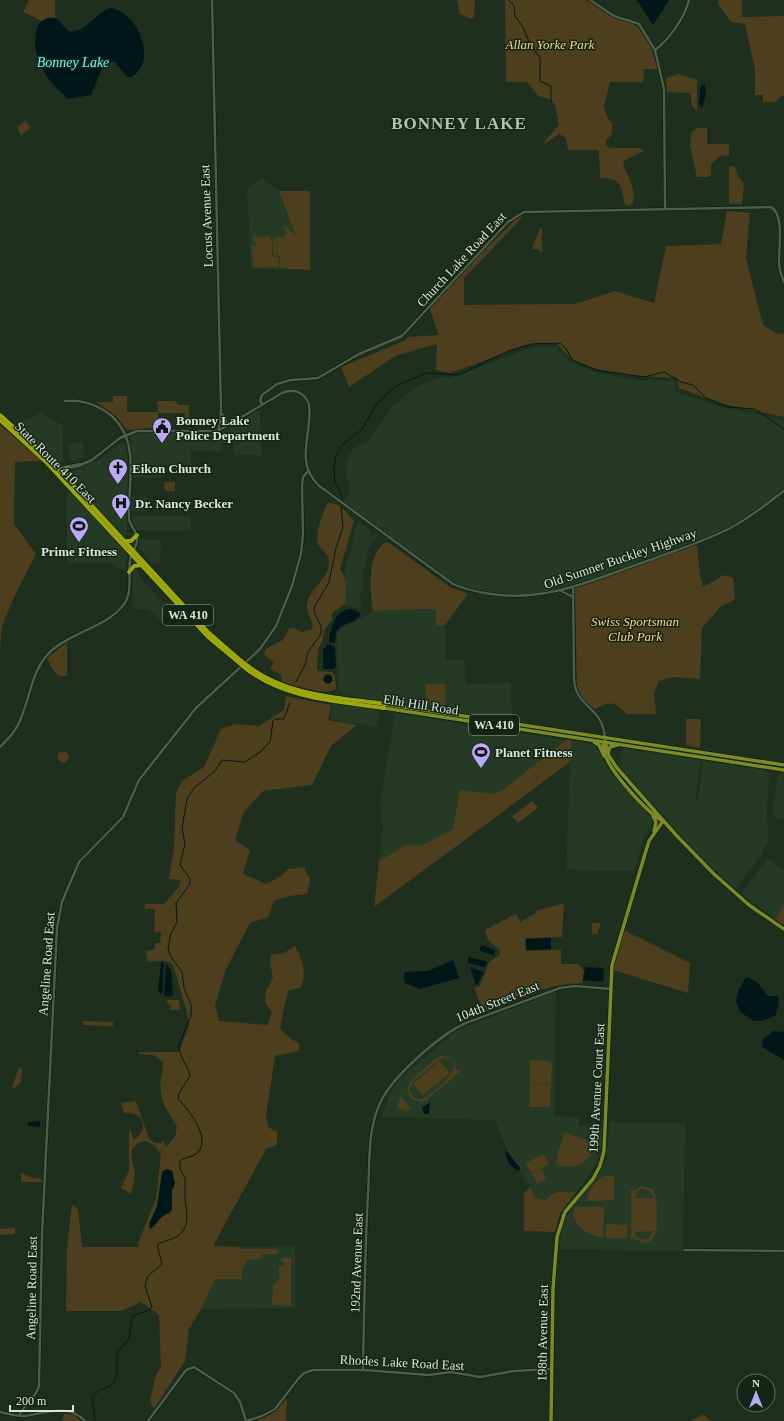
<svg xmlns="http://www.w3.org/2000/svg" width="784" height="1421" viewBox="0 0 784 1421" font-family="'Times New Roman',serif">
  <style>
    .built { fill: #253a24 }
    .green { fill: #4d3e1e; fill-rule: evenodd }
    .water { fill: #00171a }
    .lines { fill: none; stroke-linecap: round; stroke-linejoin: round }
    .stream { stroke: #00171a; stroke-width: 1 }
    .minor-casing { stroke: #081708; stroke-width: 3.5 }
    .major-casing { stroke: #081708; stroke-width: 4.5 }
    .highway-casing { stroke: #081708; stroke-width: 5 }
    .minor { stroke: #4d5f4c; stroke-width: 2.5 }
    .major { stroke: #7c8a28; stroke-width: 3.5 }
    .highway { stroke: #9ca610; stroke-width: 4 }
    .highway-bridge-casing { stroke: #081708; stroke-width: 5; stroke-linecap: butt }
    .highway-bridge { stroke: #9ca610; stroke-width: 4 }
    .labels { text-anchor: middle; stroke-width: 3; stroke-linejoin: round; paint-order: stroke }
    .shield { fill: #152515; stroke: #a0aca0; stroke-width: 1 }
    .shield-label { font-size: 12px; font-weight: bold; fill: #dbe6db }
    .park-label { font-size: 13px; font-style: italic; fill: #f9d794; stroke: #152515 }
    .street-label { font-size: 13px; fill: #dbe6db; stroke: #152515 }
    .poi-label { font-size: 13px; font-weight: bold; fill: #dbe6db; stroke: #152515; text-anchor: start }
    .water-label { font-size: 14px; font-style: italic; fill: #70f2fe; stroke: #152515 }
    .district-label { font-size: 17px; font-weight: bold; letter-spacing: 1px; fill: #b1c5b0; stroke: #152515 }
  </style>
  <rect width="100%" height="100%" fill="#1f2f1e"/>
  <g class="built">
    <polygon points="262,178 279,191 295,237 296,270 251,269 247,189"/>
    <polygon points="533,347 556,347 570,362 597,373 637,380 674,380 675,391 719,406 784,420 784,491 753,515 709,538 573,587 536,595 500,596 459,587 342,503 350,492 345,463 354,448 369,440 391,408 415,387 440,377 449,378"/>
    <polygon points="260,409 261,455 234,455 234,443 222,443 222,451 191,451 191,465 161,465 161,478 132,478 130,436 148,432 212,434 220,433"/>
    <polygon points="41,412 63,426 63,463 57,463 18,424"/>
    <polygon points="83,442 84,458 70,461 68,443"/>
    <polygon points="121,442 126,444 128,465 127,540 69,477 69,473 101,459"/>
    <polygon points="67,488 127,553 125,572 111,563 67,563"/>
    <rect x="131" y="497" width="16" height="14"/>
    <polygon points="132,516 191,516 191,530 138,530 132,520"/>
    <polygon points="358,521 371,531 369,540 372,541 370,539 374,532 377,536 374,542 373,541 369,549 362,575 362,591 360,592 362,608 360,609 344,606 347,593 344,577"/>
    <polygon points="139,540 161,540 160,563 153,564 139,548"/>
    <polygon points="135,568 141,577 140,578 183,624 166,626 148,609 132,609 133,571"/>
    <polygon points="436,609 436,625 445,625 446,660 465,660 466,684 511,683 512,721 345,695 341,692 338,683 337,631 373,612 387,610"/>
    <polygon points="333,702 376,710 379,713 377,727 330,719"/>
    <polygon points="395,713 566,740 501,791 493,794 460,790 453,829 421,847 406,845 379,861 383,828 380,802"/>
    <polygon points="571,740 595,745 610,772 653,819 652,826 644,837 634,871 566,870"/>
    <polygon points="622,748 701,760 695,800 698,801 703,761 766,770 769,774 767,809 768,841 762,854 737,887 733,887 692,848 618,765"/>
    <polygon points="782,773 784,773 784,819 774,817 774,803 778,775"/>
    <polygon points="768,858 784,870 784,905 775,919 743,895 743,891"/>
    <polygon points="556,991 554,1116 579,1117 579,1126 603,1127 600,1152 596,1165 577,1191 568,1193 557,1191 551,1194 546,1200 536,1198 506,1149 495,1120 381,1117 392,1089 401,1078 456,1031"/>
    <polygon points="610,1122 685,1123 683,1251 558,1249 563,1222 577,1201 598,1175 606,1160"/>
    <polygon points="295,1246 295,1308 201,1309 229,1247"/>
  </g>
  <g class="green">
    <polygon points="29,0 55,0 55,19 47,18 42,21 23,12"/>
    <polygon points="457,0 475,0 474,17 470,19 459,13"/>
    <path d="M505 0H586L614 18 632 23 638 27 650 45 658 69H644L643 82H610L604 106 607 117 612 124V134L606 140V146L611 148H640L644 151 625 160 623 165C629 178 636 188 633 203L630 206 625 205C621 187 622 177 600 178L599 150H568L566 138 559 134 546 143 544 142 559 125 555 105 551 100 538 96 527 82H506Z"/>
    <polygon points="718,0 742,0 742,17 784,16 784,96 781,96 775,102 763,102 763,95 755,95 755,69 745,24 731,22 718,4"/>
    <polygon points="679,74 697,80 697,111 692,106 690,93 667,92 666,78"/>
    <polygon points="25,121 31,127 21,135 17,127"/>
    <polygon points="697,128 707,128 707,144 729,144 729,156 722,155 711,164 711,174 709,177 697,177 690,145 691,133"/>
    <polygon points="729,166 735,167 738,176 744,184 742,204 729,204"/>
    <polygon points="279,191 310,191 310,270 280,268 280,256 273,255 273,241 279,236 285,238 286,236 283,234 286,234 287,232 284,229 285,226 295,235"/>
    <path d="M727 211 750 213 746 258 763 325 775 333 784 334V417L719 403 679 388 677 378C642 376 603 376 572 359 566 355 561 348 557 344H530L451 373 436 370 437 344 395 356 349 387 341 367 404 341 409 337 439 335 429 307 462 272 520 215 522 218 464 278V305L575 304 615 291 654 303 666 246 721 244Z"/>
    <polygon points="540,228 542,228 542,253 538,249 532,249"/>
    <polygon points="253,236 257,237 256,240 258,237 269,236 272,241 272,256 279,258 279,267 254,267 251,247 253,245 255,247 256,243 254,242"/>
    <polygon points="113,396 127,396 127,412 158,412 157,401 175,401 178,405 189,405 189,419 185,423 185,413 158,413 158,427 127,430 115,415 96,402 113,402"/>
    <polygon points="0,425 42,461 15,462 14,524 36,554 15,595 2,626 0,649"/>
    <polygon points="164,482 175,482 175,491 165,491"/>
    <path d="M328 503C340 502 348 514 354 521L340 569C347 578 347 592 345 604L332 613V620L324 630 323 639 318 650 317 671 332 672 335 677 336 689C328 696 293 685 282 682L281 675 270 668 274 662 263 654 267 648 283 640 289 629 294 628 302 632 310 630 313 627C312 620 308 615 307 609 306 589 329 581 329 562 329 553 324 553 320 547 312 539 323 511 328 503Z"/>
    <path d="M384 543H389L450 587 468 594 445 625H436V609L387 610 373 612C370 593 367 556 384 543Z"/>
    <path d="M697 544 700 575 703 587 724 575 733 578 735 600 721 606 702 628 700 679 673 677 659 681 654 693 656 714H627C613 701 613 701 595 709L584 701 577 688 575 588Z"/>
    <polygon points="67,642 67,676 59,676 53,670 47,658"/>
    <polygon points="425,684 445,684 445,707 428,705 428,701 426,700"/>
    <path d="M286 696 331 705 328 720 357 725 331 746 312 785 263 791 244 812 235 840 250 850 243 874 266 884 281 876 288 869 304 867 310 879 307 894 289 896 274 901 268 917 250 923 226 969 215 1005 219 1021 267 1025 272 1013 265 1002 266 991 273 977 270 963 271 955 284 953 295 946C302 959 308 974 300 988L289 990 284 1007 280 1029 291 1039 299 1043V1051L275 1056 266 1116 268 1127 277 1132V1145L266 1149 213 1246 241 1247 240 1249H277V1254H262V1258L248 1260 242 1269V1279H215L201 1309 189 1329 185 1361 154 1409 150 1401 156 1375 161 1367 159 1315 141 1302 121 1311H66L67 1247 72 1205 78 1209 82 1247H139L138 1243 156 1198 161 1155C158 1147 153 1144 145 1141 127 1146 131 1154 134 1168 136 1177 133 1186 131 1194L121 1188 129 1170V1131H131L134 1140C150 1128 143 1111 124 1113L121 1103 136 1101 149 1139 155 1143H161L163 1140 166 1147 175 1137 177 1127C172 1117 162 1105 161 1093 159 1082 163 1073 163 1062L153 1055 139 1054V1052H179L189 1025 187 1012 173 965C166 958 158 961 148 962L146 951 155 949V943H160L161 932H154L155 909H145V904H164L178 888 181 880 169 879 174 848 176 793 182 781 204 767 221 729 235 724 259 726 284 710Z"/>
    <polygon points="686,719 701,719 700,748 686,745"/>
    <polygon points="566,740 571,740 570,762 374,907 379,861 406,845 421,846 453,829 460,790 493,794 501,791"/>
    <circle cx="63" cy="757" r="5.5"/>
    <polygon points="532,801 538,808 518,823 512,816"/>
    <path d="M564 903 562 937 525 938 526 951 561 950V964H579L584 971 582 983C548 983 515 1000 484 1012L474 988 480 986 489 962 500 955 499 949C491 943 487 941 485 930L516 914 520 922 536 913 535 911Z"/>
    <polygon points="784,905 784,925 775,919"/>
    <polygon points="592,923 601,923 597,934 592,934"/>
    <polygon points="623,930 690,963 688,993 613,970"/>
    <polygon points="168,1000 179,1000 180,1010 170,1010 171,1006 166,1002"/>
    <polygon points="83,1021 113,1022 113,1026 83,1025"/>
    <path d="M441 1056C451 1055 456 1061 456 1070L458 1069 460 1072 420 1105V1101L413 1100 409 1095 407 1089 410 1081 435 1059ZM442 1058C475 1057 432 1096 422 1099 419 1100 416 1098 413 1097L409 1089 413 1081Z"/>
    <polygon points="530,1060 550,1061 552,1064 551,1084 530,1084"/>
    <polygon points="440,1061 450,1073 423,1095 413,1084"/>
    <polygon points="19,1067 22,1069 21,1082 15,1088 12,1087"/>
    <polygon points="530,1084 551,1085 550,1107 529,1107"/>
    <polygon points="401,1096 411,1109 406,1111 397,1108"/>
    <path d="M565 1132 596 1144C590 1162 575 1172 556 1164L558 1152Z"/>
    <polygon points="544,1154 549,1165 531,1173 526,1163"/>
    <polygon points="541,1169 546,1179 537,1184 532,1174"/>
    <polygon points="21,1173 33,1178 41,1179 43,1182 21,1182"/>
    <path d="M604 1176H614V1200L587 1201C587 1191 596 1181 604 1176Z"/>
    <path d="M642 1186 652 1189C658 1195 659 1230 654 1237 652 1241 648 1242 643 1243L634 1238 631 1239V1189L635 1190ZM641 1189 650 1191 654 1198H634L637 1192ZM634 1231 636 1232 653 1231 649 1238 643 1240 636 1237Z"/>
    <path d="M530 1187 536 1198 546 1200C557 1187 563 1195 577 1191L560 1213 555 1232 524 1231V1193Z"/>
    <path d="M575 1207H602L604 1209 603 1238C590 1237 567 1223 575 1207Z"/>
    <polygon points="606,1224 628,1225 627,1238 606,1238"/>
    <polygon points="15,1228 15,1234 0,1235 0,1229"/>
    <polygon points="281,1257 291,1258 291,1306 272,1305 273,1285 279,1279 279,1267 284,1265 284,1262 281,1262"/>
    <polygon points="287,1398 286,1421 257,1421 276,1411"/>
    <polygon points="64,1414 74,1415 81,1421 62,1421"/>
    <polygon points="703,1414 710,1421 691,1421 702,1415"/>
  </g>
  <g class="water">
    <polygon points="637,0 669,0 653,25"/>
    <path d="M111 8C137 12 159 60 132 77H127L115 62H109L101 71 91 95 68 99C56 88 45 77 39 62 35 51 31 25 45 19 49 17 53 17 57 19 61 22 64 27 68 31 85 35 96 11 111 8Z"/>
    <polygon points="705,84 706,95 702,107 699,105 700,88 702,85"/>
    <path d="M351 609 359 612 360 616C347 629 336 619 335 643L329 642C330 628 335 609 351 609Z"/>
    <polygon points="328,644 335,647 336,666 334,669 324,669 323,667 323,650"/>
    <circle cx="328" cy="679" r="4.5"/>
    <polygon points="551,938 551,949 526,950 526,939"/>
    <polygon points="483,945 495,950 494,955 480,951 480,947"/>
    <polygon points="468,957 485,961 487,962 486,966 484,967 468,963"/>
    <polygon points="453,960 459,978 420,989 405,983 404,976 405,972 428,971"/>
    <polygon points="161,962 163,962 164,965 162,995 158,991"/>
    <polygon points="166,964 171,970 173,993 172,996 167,997 164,995"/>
    <polygon points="470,967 484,972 478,984 476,985"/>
    <polygon points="585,967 604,968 603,982 583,980"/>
    <polygon points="746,977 757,982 768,996 778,996 779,1004 775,1016 761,1021 754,1021 740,1012 736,1001 739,989"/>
    <polygon points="772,1031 784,1032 784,1060 762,1047 763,1039 769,1035"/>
    <polygon points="430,1102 429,1114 424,1114 422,1108"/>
    <polygon points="40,1121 40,1127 28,1126 27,1122"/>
    <path d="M506 1150 520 1168 519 1171C511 1169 504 1157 506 1150Z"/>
    <path d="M166 1169 172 1171 175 1183 172 1191V1209L170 1213C159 1215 158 1225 150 1229L149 1224 157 1206 162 1172Z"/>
  </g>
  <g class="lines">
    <g class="stream">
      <polyline points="509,0 514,6 515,16 523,27 530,44"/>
      <polyline points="532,46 540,58 540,81 551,86 551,101"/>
      <polyline points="343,499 335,482 334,467 336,456 342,445 362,429 375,406 394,387 426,373 459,375 508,351 531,344 560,343 567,350 572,360 596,370 644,377 664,372 681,382 693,385 706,398 729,407 755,409 784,429"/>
      <polyline points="296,682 305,665 308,652 321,634 321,626 315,614 314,608 329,582 336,548 343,527 341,507"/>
      <path d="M95 1421 92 1398 99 1390 110 1386 114 1382 117 1372V1354L129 1338 132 1316 147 1311 152 1307 145 1286 148 1276 162 1264 157 1245C164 1240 174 1240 179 1235 191 1225 186 1210 185 1197 184 1192 186 1187 185 1182 185 1173 179 1175 180 1161 185 1156 194 1158 199 1151 210 1136 188 1109 178 1099L179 1093 190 1076C188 1065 179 1057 179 1046L191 1015V1005L184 988 182 972 171 957 168 948 171 933 177 922 176 903 190 884V879L180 865 185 844 182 828 187 799 194 788 215 771 222 760 245 762 260 752 270 742 273 721 275 719H284L290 703"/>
    </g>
    <defs>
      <g id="minor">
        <polyline points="212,0 221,410 220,424 218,431"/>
        <polyline points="590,0 614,16 639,24 655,50 664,89 665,209"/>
        <path d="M655 50C669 40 685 17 689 0"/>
        <path d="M262 404 260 401 262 395 277 384 291 380 318 378 359 354 402 336 508 222 524 212 771 207C784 213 779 248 779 261 779 268 781 275 784 282"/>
        <polyline points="222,414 229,425"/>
        <polyline points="58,470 61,468 80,464"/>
        <path d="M59 470 78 466 92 460 120 438 137 431H218L282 393C294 388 304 392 309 404 313 434 294 460 318 485L453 584C463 589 474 591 485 593 544 604 592 580 647 561 676 550 707 541 734 526 752 516 768 503 784 491"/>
        <path d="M573 587 574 678C575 710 605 705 605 742"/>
        <polyline points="561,591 573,597"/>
        <path d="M0 747C9 738 17 730 21 718 31 695 31 671 50 652 70 632 115 625 127 599 132 587 128 573 130 560 131 552 138 547 137 538 136 530 130 526 129 518 128 494 134 467 128 443 120 414 93 399 65 401"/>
        <polyline points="684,1250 784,1251"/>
        <path d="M363 1370C364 1311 365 1252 368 1193 370 1164 367 1131 380 1103 392 1077 439 1035 466 1023L560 988 575 986 611 989"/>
        <path d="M0 1412C8 1414 17 1416 25 1416 46 1413 68 1403 85 1421"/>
        <path d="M19 1416C24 1404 36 1398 39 1386L42 1234 57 928 62 902 79 862 123 817 139 780 196 708 260 649 276 626 292 586 301 554 303 534 302 487 303 477 308 471"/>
        <polyline points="148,1421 186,1370 194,1367 234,1393 240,1402 246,1421"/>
        <polyline points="246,1421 262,1416 275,1409 298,1379 304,1373 313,1370 363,1370 429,1375 451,1372 480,1377 514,1371 552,1369"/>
      </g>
      <g id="major">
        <polyline points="385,704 784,765"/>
        <polyline points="384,708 784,770"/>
        <polyline points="594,742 599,745 604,756"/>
        <polyline points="605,742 609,756 617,768 676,835 714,874 749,905 784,929"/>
        <path d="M605 742 603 745C604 749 604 753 606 757 612 773 647 813 663 821"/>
        <polyline points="608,753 610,747 617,745"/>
        <polyline points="653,816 656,822 654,831"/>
        <polyline points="551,1421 553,1289 557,1237 565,1212 593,1179 600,1166 604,1151 612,965 645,854 649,841 663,821"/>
      </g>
      <g id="highway">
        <polyline points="0,415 48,458 209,633 239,659"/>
        <polyline points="0,420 45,461 208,637 237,661"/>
        <polyline points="67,468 68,479"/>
        <polyline points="124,541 131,541 137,535"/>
        <polyline points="129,572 134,566 142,565"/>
        <path d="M248 666C287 696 337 697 385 704"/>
        <path d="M245 668C284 699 337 701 384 708"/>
      </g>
    </defs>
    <use href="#minor" class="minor-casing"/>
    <use href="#major" class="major-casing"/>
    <use href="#highway" class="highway-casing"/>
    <use href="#minor" class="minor"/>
    <use href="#major" class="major"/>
    <use href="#highway" class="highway"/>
    <defs>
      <g id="highway-bridge">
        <polyline points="239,659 248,666"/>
        <polyline points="237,661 245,668"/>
      </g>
    </defs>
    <use href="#highway-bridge" class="highway-bridge-casing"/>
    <use href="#highway-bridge" class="highway-bridge"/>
  </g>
  <defs>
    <symbol id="civic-pin" viewBox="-11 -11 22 30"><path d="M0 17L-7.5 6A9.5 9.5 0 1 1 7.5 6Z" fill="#baaaf6" stroke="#152515"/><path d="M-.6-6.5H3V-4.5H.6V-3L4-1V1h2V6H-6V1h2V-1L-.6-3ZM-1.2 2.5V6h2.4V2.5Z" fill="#111"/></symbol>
    <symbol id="church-pin" viewBox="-11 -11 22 30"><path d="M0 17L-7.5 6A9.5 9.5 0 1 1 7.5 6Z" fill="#baaaf6" stroke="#152515"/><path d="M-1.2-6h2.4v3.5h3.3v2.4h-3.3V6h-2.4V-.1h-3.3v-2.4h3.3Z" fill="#111"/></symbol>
    <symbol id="hospital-pin" viewBox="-11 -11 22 30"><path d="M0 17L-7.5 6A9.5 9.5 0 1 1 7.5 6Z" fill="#baaaf6" stroke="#152515"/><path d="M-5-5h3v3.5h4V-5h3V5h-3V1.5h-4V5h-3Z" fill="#111"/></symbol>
    <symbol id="stadium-pin" viewBox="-11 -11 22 30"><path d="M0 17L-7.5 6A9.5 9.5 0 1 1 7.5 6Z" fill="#baaaf6" stroke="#152515"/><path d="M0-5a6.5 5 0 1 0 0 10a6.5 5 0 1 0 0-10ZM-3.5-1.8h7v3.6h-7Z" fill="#111"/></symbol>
  </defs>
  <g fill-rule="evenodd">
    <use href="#civic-pin" x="151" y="416" width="22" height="30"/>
    <use href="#church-pin" x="107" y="457" width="22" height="30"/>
    <use href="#hospital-pin" x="110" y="492" width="22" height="30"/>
    <use href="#stadium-pin" x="68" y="515" width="22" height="30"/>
    <use href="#stadium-pin" x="470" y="741" width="22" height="30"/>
  </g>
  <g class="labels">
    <g class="shield">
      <rect x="163" y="605" width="50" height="20" rx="3"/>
      <rect x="469" y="715" width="50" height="20" rx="3"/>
    </g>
    <g class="shield-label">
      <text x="188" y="619">WA 410</text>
      <text x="494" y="729">WA 410</text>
    </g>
    <g class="park-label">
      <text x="550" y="49">Allan Yorke Park</text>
      <text x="635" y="626">Swiss Sportsman<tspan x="635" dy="15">Club Park</tspan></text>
    </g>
    <g class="street-label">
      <text transform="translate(206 216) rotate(-92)" y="5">Locust Avenue East</text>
      <text transform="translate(461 259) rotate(-47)" y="5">Church Lake Road East</text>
      <text transform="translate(56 462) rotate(45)" y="5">State Route 410 East</text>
      <text transform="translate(620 558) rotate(-19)" y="5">Old Sumner Buckley Highway</text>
      <text transform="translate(421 704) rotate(9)" y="5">Elhi Hill Road</text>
      <text transform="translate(46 964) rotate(-86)" y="5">Angeline Road East</text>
      <text transform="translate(497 1001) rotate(-22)" y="5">104th Street East</text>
      <text transform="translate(596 1088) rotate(-87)" y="5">199th Avenue Court East</text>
      <text transform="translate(356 1263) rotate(-88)" y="5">192nd Avenue East</text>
      <text transform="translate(31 1288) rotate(-89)" y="5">Angeline Road East</text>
      <text transform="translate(542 1333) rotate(-89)" y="5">198th Avenue East</text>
      <text transform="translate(402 1362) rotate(3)" y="5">Rhodes Lake Road East</text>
    </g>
    <g class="poi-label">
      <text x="176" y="425">Bonney Lake<tspan x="176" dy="15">Police Department</tspan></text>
      <text x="132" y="473">Eikon Church</text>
      <text x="135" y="508">Dr. Nancy Becker</text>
      <text x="79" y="556" text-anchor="middle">Prime Fitness</text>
      <text x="495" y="757">Planet Fitness</text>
    </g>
    <g class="water-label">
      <text x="73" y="67">Bonney Lake</text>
    </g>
    <g class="district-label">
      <text x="459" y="129">BONNEY LAKE</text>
    </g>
  </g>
  <g transform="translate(756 1393)"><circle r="19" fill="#152515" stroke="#647264"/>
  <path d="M0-3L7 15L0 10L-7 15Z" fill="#baaaf6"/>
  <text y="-6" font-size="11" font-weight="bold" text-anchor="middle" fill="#dbe6db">N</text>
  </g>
  <path d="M10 1405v6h63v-6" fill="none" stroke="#dbe6db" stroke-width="2"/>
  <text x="16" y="1405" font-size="12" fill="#dbe6db" stroke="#152515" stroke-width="3" paint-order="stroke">200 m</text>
</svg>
